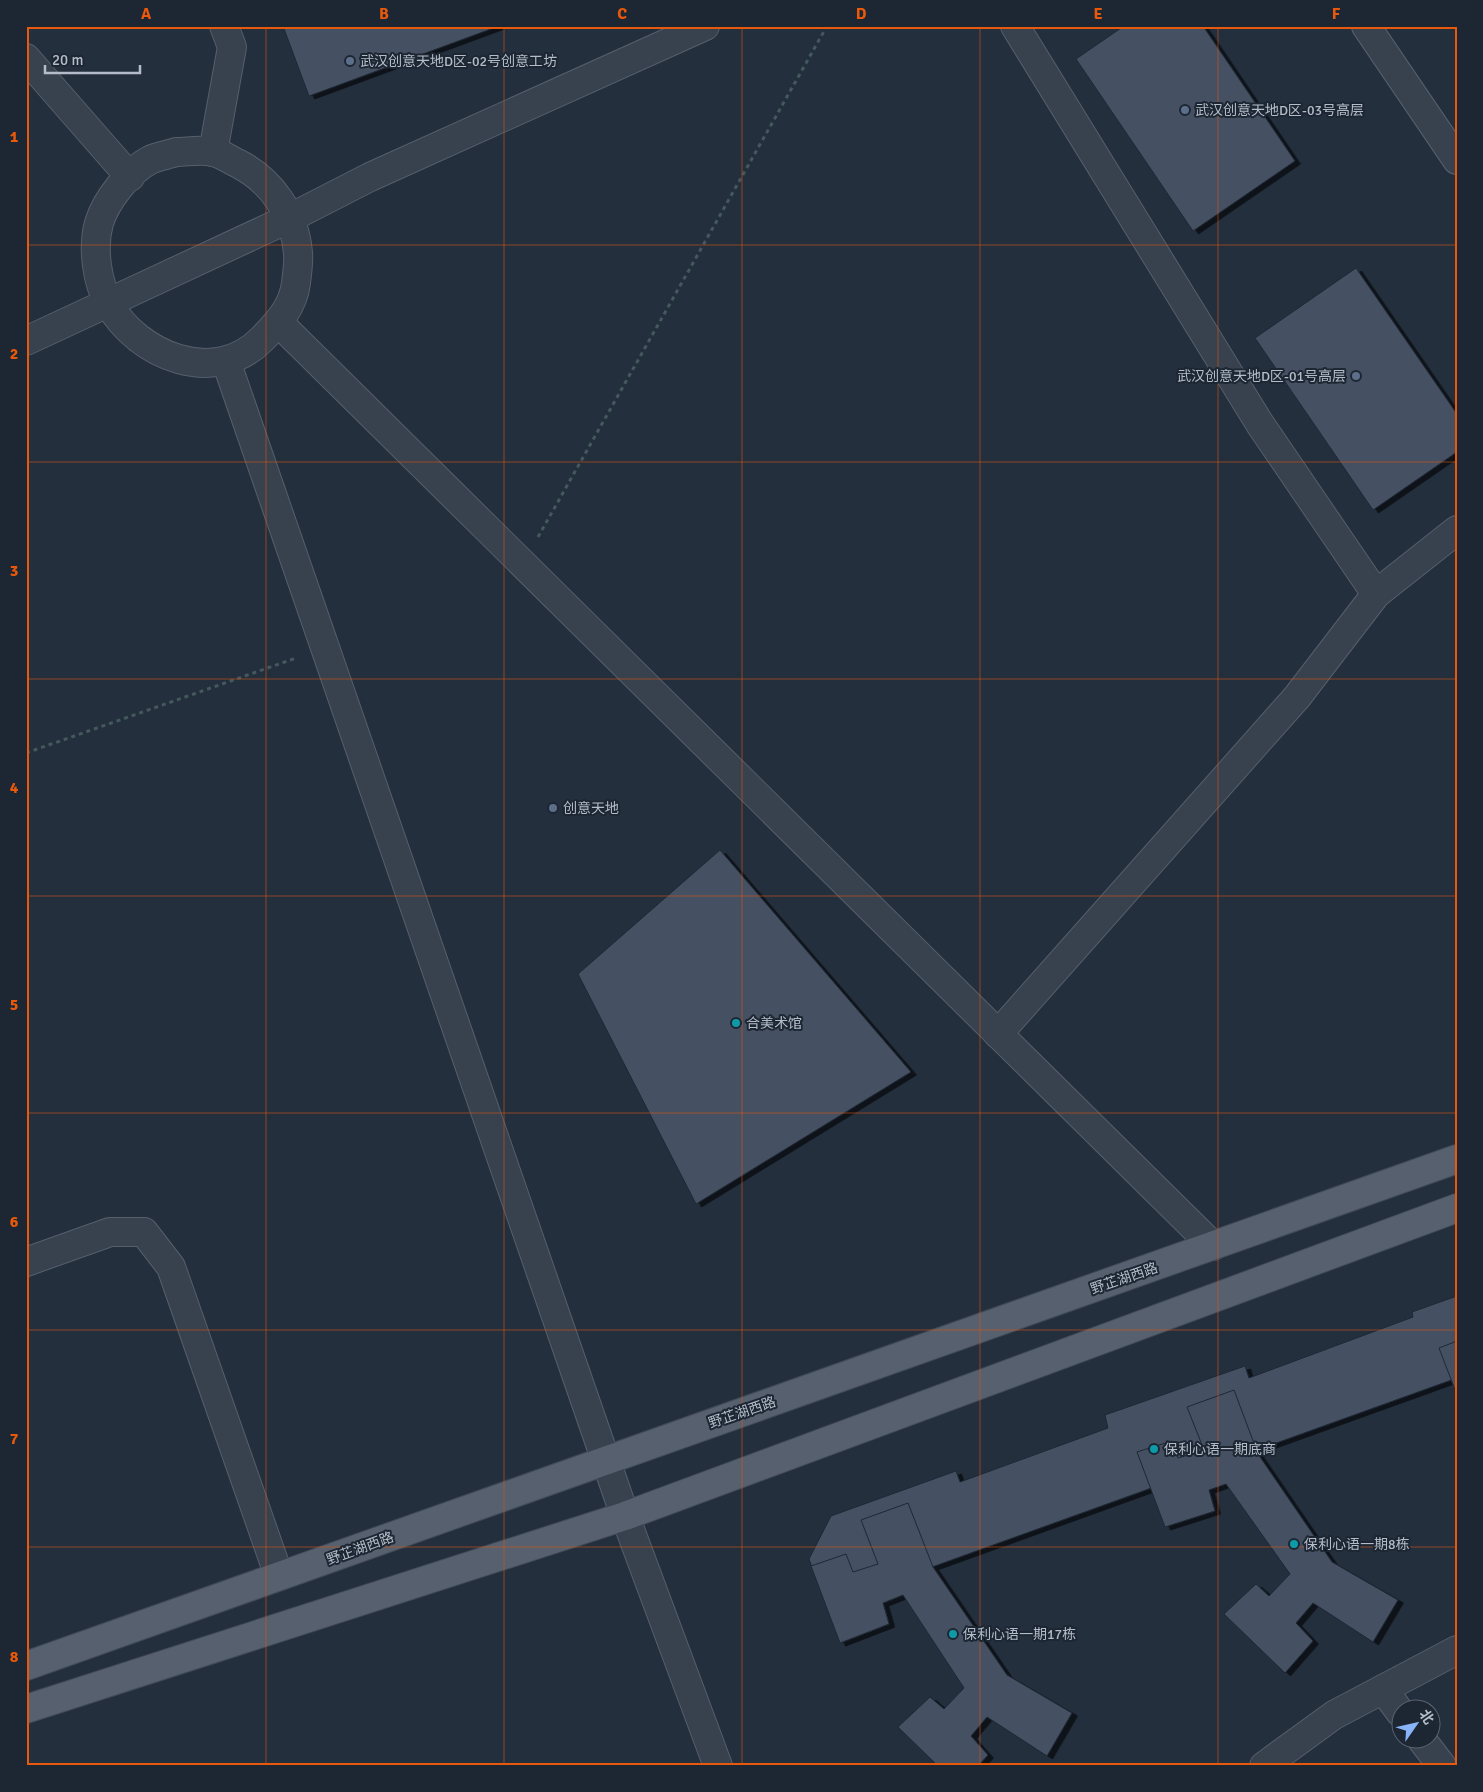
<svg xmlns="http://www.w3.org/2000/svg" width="1483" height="1792" viewBox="0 0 1483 1792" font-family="Signika,'Noto Sans SC',sans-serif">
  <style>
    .building { fill: #455162; stroke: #1f2835; filter: url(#shadow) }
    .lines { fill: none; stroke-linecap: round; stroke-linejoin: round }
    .minor-casing { stroke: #565f6c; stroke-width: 30 }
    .major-casing { stroke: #414a57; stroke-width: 30 }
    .path { stroke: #44595c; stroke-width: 3; stroke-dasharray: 4 4; stroke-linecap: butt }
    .minor { stroke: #38414e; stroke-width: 28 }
    .major { stroke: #56606e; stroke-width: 28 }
    .grid { fill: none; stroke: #e8590c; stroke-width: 1; stroke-opacity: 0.55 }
    .service-dot { fill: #5c6f8a; stroke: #1d2633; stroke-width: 2 }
    .culture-dot { fill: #0f9aa8; stroke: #1d2633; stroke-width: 2 }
    .labels { text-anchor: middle; stroke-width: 4; stroke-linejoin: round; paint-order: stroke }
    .poi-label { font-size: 14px; fill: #b4bcc9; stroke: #1d2633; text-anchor: start }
    .street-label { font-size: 14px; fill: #b4bcc9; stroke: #1d2633 }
    .neatline { fill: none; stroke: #e8590c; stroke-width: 2 }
    .grid-label { font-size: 16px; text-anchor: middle; font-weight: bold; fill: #e8590c }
  </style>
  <defs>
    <filter id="shadow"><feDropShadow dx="5.5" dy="3" stdDeviation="0" flood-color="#0009"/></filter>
  </defs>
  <rect width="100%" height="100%" fill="#242f3e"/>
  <g class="building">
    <polygon points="283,26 499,26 309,96"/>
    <polygon points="1124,26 1203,26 1295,161 1193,231 1076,59"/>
    <polygon points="1356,268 1457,414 1457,452 1373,510 1255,338"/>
    <polygon points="720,850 911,1072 696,1204 578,974"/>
    <polygon points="1457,1296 1457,1378 896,1580 903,1595 883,1603 889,1624 840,1643 809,1559 831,1516 956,1471 960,1482 1108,1428 1105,1415 1245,1366 1249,1378 1413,1317 1412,1312"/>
    <polygon points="1457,1341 1457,1395 1439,1348"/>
    <polygon points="1234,1390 1258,1454 1332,1562 1398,1600 1373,1642 1313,1603 1296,1623 1313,1641 1285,1673 1224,1614 1256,1584 1269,1596 1290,1574 1226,1484 1209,1490 1215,1511 1165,1527 1137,1452 1172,1441 1178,1458 1204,1450 1187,1407"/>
    <polygon points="908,1503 933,1567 1007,1675 1072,1713 1047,1756 987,1717 971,1736 988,1755 978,1766 938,1766 898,1727 930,1697 944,1709 964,1688 903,1595 883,1603 889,1624 840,1643 811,1566 846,1554 853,1572 878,1564 861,1520"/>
  </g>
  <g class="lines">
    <defs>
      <g id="minor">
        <polyline points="1015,26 1260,424 1376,594"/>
        <polyline points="1366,26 1457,160"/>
        <polyline points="26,58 130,177"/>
        <path d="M176 152C187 152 202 149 213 152 221 153 230 160 237 163 271 180 295 214 298 253 299 262 297 273 296 283 293 307 278 323 262 339 215 387 138 356 109 304 97 282 92 248 99 223 106 200 129 171 150 160 158 156 168 155 176 152Z"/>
        <polyline points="213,152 232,47 224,26"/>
        <polyline points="278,322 1213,1246"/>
        <polyline points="26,341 290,218 370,177 705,26"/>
        <polyline points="226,361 625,1516 718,1766"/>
        <polyline points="998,1034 1297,697 1376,594 1457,530"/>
        <polyline points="26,1262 110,1232 144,1232 171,1267 279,1576"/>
        <polyline points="1383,1689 1400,1712"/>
        <polyline points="1422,1740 1442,1766"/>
        <polyline points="1264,1766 1334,1715 1457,1650"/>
      </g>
      <g id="major">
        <polyline points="26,1666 1457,1159"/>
        <polyline points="26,1709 625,1516 1457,1208"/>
      </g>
    </defs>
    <use href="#minor" class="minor-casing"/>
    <use href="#major" class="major-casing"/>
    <g class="path">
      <polyline points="538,537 827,26"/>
      <polyline points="26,753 296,658"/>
    </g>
    <use href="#minor" class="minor"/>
    <use href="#major" class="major"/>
  </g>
  <path class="grid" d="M266 26V1766M504 26V1766M742 26V1766M980 26V1766M1218 26V1766M26 245H1457M26 462H1457M26 679H1457M26 896H1457M26 1113H1457M26 1330H1457M26 1547H1457"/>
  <g class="service-dot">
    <circle cx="350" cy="61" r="5"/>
    <circle cx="1185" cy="110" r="5"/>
    <circle cx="1356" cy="376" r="5"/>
    <circle cx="553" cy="808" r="5"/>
  </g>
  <g class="culture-dot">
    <circle cx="736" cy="1023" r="5"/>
    <circle cx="1154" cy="1449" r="5"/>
    <circle cx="1294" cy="1544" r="5"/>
    <circle cx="953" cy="1634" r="5"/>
  </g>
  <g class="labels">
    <g class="poi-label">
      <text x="360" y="66">武汉创意天地D区-02号创意工坊</text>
      <text x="1195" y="115">武汉创意天地D区-03号高层</text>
      <text x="1346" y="381" text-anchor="end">武汉创意天地D区-01号高层</text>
      <text x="563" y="813">创意天地</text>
      <text x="746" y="1028">合美术馆</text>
      <text x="1164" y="1454">保利心语一期底商</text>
      <text x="1304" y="1549">保利心语一期8栋</text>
      <text x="963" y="1639">保利心语一期17栋</text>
    </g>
    <g class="street-label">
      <text transform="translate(1124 1278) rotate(-19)" y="5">野芷湖西路</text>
      <text transform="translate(742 1412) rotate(-19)" y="5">野芷湖西路</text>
      <text transform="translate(360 1548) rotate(-20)" y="5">野芷湖西路</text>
    </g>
  </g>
  <rect width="1483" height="1792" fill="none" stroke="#1d2633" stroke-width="55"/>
  <g transform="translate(1416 1724) rotate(56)"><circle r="24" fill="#1d2633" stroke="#59626f"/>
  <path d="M0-4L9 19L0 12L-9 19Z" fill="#8ab4f8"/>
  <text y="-8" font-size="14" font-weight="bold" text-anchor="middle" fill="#b4bcc9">北</text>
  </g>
  <path d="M45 65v8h95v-8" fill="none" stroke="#b4bcc9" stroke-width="2.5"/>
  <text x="52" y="65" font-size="15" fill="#b4bcc9" stroke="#1d2633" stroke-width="4" paint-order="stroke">20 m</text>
  <rect x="28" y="28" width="1428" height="1736" class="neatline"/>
  <g class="grid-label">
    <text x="146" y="19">A</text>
    <text x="384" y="19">B</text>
    <text x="622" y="19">C</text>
    <text x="861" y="19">D</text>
    <text x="1098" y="19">E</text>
    <text x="1336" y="19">F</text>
    <text x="14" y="142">1</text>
    <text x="14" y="359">2</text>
    <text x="14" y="576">3</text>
    <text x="14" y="793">4</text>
    <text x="14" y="1010">5</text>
    <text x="14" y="1227">6</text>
    <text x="14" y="1444">7</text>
    <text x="14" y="1662">8</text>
  </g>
</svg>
